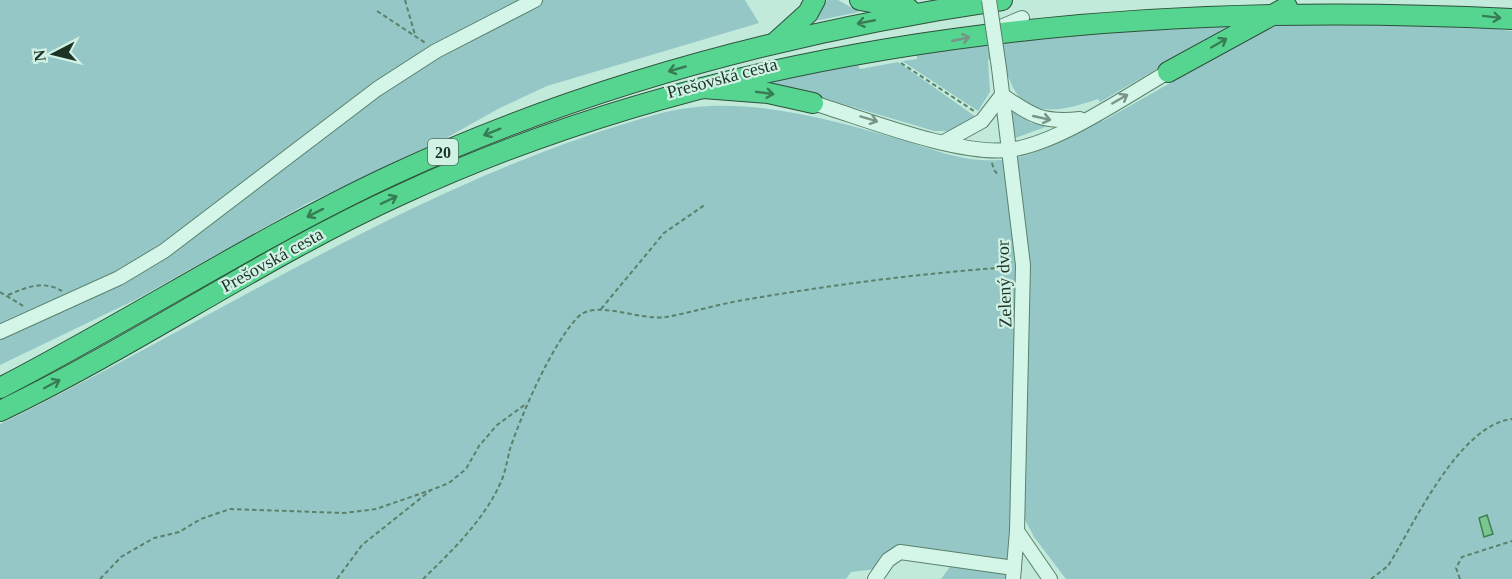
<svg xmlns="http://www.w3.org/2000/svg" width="1512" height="579" viewBox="0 0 1512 579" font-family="'Times New Roman',serif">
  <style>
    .green { fill: #96c7c7 }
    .building { fill: #79c691; stroke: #418054; stroke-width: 1.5 }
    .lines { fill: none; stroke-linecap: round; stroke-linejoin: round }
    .minor-casing { stroke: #5a826b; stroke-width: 16 }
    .highway-casing { stroke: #2e503a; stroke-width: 22 }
    .path { stroke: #5a826b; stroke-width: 2; stroke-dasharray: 4.5 3; stroke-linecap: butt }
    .minor { stroke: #d3f6e8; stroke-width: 14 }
    .highway { stroke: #56d590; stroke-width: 20 }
    .minor-bridge-casing { stroke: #5a826b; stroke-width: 16; stroke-linecap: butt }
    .minor-bridge { stroke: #d3f6e8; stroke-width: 14 }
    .oneway { stroke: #377c55 }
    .oneway2 { stroke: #789486 }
    .labels { text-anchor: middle; stroke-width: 4.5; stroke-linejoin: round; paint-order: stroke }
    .shield { fill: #d0f2e5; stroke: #536c5f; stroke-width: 1.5 }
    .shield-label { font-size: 16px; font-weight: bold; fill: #1d3325 }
    .street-label { font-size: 18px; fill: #1d3325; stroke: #d0f2e5 }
  </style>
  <rect width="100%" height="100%" fill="#c1eada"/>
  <g class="green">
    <polygon points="0,0 745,0 759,23 547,86 498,109 441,141 308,203 137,299 0,365"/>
    <polygon points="827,0 838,0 859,12 815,21"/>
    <path d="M1250 15 1100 102 1098 99C1065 110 1024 123 1009 78H1007L1005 58 988 60 990 92 978 111 902 61 917 59V54L1010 32Z"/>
    <path d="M1271 22 1449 24 1512 31V579H1066L1034 537 1021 512 1010 556 1003 562 902 548 877 569 851 572 846 579H0V424C218 318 422 179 658 114 737 92 823 118 899 139 936 150 968 165 1009 159 1044 154 1071 135 1101 118L1103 121 1218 56Z"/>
    <polygon points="898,62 976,117 951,131 934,131 816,96 758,85 814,69 858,65 860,69"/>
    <polygon points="1010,108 1031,123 1048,126 1015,138"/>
    <polygon points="952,564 1004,572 1006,579 941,579"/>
  </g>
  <polygon class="building" points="1487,515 1493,534 1484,537 1479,518"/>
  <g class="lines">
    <defs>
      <g id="minor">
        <polyline points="996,29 1022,18"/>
        <polyline points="999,68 1023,265 1017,531 1013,579"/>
        <path d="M1002 95C1032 116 1043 123 1080 119"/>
        <path d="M813 103C866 119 955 155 1008 150 1056 145 1126 96 1168 72"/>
        <polyline points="944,142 982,121 1002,95"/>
        <polyline points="0,332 119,278 164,251 377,89 436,51 535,0"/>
        <polyline points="1017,531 1050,579"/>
        <polyline points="875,579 888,560 900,552 1014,568"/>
      </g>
      <g id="highway">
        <polyline points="860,0 909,9"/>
        <polyline points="777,41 808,13 815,0"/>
        <polyline points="1168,72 1287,7"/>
        <polyline points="703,88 768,93 813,103"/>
        <path d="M0 388C132 320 257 238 392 175 585 85 791 31 1002 0"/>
        <path d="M0 411C138 345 263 257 402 194 745 36 1136 0 1512 19"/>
      </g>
    </defs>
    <use href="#minor" class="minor-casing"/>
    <use href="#highway" class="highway-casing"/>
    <g class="path">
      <polyline points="405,0 415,35"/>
      <polyline points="377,11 427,44"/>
      <polyline points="901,63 974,111"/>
      <polyline points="992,163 994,170 999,176"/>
      <polyline points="0,292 25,307"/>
      <path d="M8 295C27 287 43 280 62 291"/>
      <polyline points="601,309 664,233 706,204"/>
      <polyline points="100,579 121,557 154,538 179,532 201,519 230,509 344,513 376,509 431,490"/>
      <polyline points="337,579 362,545 431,490 449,483 466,469 479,446 497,425 526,404"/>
      <path d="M423 579C452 551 483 521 500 484 505 474 507 461 510 449 522 413 552 344 578 317 596 299 639 321 666 317 694 312 722 303 750 299 837 284 924 273 1011 267"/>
      <path d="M1371 579 1388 566C1414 524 1459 425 1512 419"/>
      <polyline points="1460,579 1456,568 1462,557 1512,541"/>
    </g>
    <use href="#minor" class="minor"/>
    <use href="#highway" class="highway"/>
    <defs>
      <polyline id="minor-bridge" points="989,0 999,68"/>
    </defs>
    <use href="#minor-bridge" class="minor-bridge-casing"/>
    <use href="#minor-bridge" class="minor-bridge"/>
  </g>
  <defs><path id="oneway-shaft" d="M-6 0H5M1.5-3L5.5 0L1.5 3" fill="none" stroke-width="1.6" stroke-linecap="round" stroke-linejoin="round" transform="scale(1.5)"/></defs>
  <g class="oneway">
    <use href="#oneway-shaft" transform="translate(1492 17) rotate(7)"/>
    <use href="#oneway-shaft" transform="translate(866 22) rotate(169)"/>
    <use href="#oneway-shaft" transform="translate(1219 43) rotate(-30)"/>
    <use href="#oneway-shaft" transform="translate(677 69) rotate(164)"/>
    <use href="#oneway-shaft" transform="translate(765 93) rotate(8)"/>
    <use href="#oneway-shaft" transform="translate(492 132) rotate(158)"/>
    <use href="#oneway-shaft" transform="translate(389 200) rotate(-26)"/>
    <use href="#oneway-shaft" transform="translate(315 213) rotate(153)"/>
    <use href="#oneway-shaft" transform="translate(52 384) rotate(-28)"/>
  </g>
  <g class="oneway2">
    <use href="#oneway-shaft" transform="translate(961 39) rotate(-13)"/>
    <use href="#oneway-shaft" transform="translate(1120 99) rotate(-30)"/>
    <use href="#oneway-shaft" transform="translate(1042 118) rotate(13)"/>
    <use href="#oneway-shaft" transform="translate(869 119) rotate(17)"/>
  </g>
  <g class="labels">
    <rect class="shield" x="428" y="139" width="30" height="26" rx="4.5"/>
    <g class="shield-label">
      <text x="443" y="158">20</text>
    </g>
    <g class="street-label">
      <text transform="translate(722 78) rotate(-15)" y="6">Prešovská cesta</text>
      <text transform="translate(272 260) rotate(-29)" y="6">Prešovská cesta</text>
      <text transform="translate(1004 284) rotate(-92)" y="6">Zelený dvor</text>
    </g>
  </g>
  <g transform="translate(54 54) rotate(263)" stroke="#d0f2e5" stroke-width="4.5" paint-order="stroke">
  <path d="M0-4.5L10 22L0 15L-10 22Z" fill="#1d3325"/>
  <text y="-9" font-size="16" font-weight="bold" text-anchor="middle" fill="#1d3325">N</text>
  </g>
</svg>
